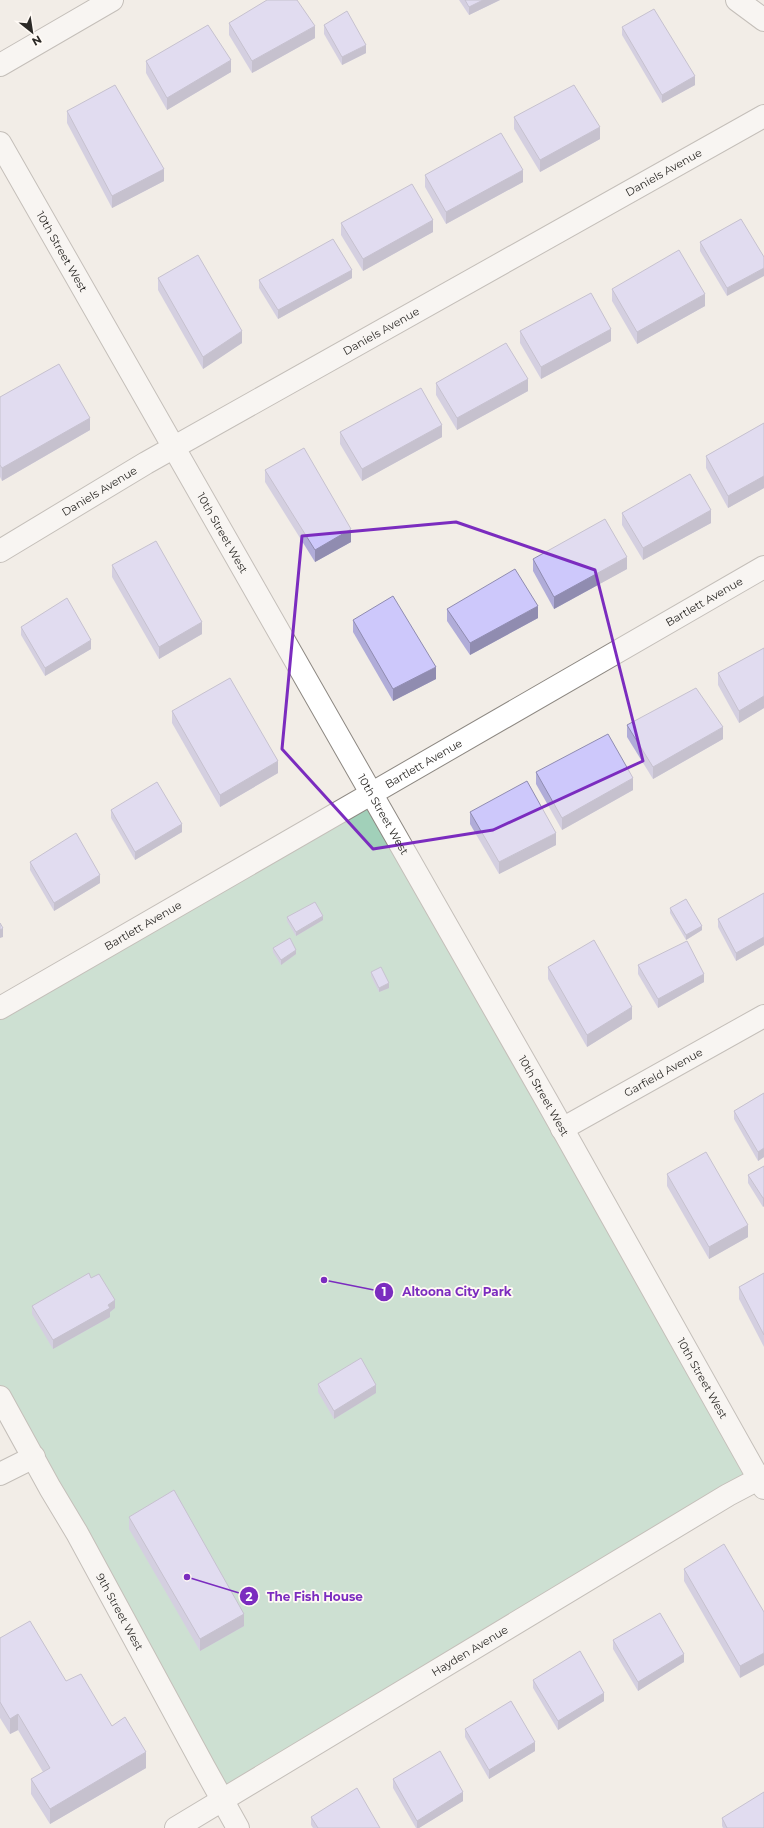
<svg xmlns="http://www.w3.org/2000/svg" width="764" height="1828" viewBox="0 0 764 1828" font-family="Montserrat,sans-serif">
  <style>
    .green { fill: #a1d0b9 }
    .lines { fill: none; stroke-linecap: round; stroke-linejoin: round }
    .minor-casing { stroke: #8d8882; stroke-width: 24 }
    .minor { stroke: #fff; stroke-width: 22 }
    .wall { fill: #b0acd8 }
    .shaded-wall { fill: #908cb0 }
    .building { fill: #cdc8fb; stroke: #908cb0 }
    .marked { fill: none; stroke: #7b2cbf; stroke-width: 3; stroke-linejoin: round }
    .labels { text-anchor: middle; stroke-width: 3.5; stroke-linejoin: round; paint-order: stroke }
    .street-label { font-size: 11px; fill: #2c2a27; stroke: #fffaf5 }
    .leader { fill: none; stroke: #7b2cbf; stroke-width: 1.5 }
    .callout-dot { fill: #7b2cbf; stroke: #fffaf5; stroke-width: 1.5 }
    .mark-label { font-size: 12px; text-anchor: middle; font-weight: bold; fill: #fff }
    .callout-label { font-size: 12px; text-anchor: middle; font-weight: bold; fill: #7b2cbf; stroke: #fffaf5; stroke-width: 3.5; stroke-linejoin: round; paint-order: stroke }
  </style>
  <rect width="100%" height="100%" fill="#f2ede7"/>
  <polygon class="green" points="371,793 759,1479 223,1801 0,1397 0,1008"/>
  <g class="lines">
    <defs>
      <g id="minor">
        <polyline points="737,0 764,20"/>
        <polyline points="0,65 112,0"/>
        <path id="s1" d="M0 143 548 1103 764 1488"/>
        <path id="s2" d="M0 551 146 463 764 116"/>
        <path id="s3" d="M0 1008 764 567"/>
        <path id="s4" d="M562 1129 764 1016"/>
        <path id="s5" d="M0 1397 50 1488 77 1533 204 1767 238 1828"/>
        <polyline points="0,1474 34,1457"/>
        <path id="s6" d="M176 1828 728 1495 764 1476"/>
      </g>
    </defs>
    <use href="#minor" class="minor-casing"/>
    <use href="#minor" class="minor"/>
  </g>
  <g class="wall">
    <polygon points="459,0 500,0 469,15"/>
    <polygon points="229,23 315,38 252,73 229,35"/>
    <polygon points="324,25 366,53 342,65 324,34"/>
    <polygon points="622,27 695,85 662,103 622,35"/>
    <polygon points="146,61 231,72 167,110 146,73"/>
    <polygon points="67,111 164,181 112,208 67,123"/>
    <polygon points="514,117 600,139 540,172 514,129"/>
    <polygon points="425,175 523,182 446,224 425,187"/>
    <polygon points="741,219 727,296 700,251 700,242"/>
    <polygon points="341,223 433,232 363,271 341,235"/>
    <polygon points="158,278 242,343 203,369 158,290"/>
    <polygon points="352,278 278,319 259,288 259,280"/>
    <polygon points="612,289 705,306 637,344 612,301"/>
    <polygon points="520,331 611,341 541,379 520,343"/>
    <polygon points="436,383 528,391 457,430 436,395"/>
    <polygon points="0,397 90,430 2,481 0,477"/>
    <polygon points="764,423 764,488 728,508 706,468 706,456"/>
    <polygon points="340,432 442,437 362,481 340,444"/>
    <polygon points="265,470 351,542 315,562 265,482"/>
    <polygon points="622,513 711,523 643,560 622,525"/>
    <polygon points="533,559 627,569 554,609 533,571"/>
    <polygon points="112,565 202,634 159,659 112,577"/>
    <polygon points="447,609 538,618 470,655 447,621"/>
    <polygon points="353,620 436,679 393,701 353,632"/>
    <polygon points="21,627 91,649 45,676 21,635"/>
    <polygon points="764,648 764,708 739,723 718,685 718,673"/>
    <polygon points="172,711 278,773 220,807 172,723"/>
    <polygon points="627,725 723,739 653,779 627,737"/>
    <polygon points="536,772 633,790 562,830 536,784"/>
    <polygon points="111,810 182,832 135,860 111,818"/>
    <polygon points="470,812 556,845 499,874 470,824"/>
    <polygon points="30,862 100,883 54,911 30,870"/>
    <polygon points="764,893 764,945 736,961 718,927 718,919"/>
    <polygon points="670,908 702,930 686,940 670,913"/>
    <polygon points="287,917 323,920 296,936 287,921"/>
    <polygon points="273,948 296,954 281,965 273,952"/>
    <polygon points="638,965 704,982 658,1008 638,974"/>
    <polygon points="548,967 632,1019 587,1047 548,979"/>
    <polygon points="371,972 389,988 379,992 371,976"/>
    <polygon points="764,1093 764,1157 758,1161 734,1119 734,1111"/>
    <polygon points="764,1166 764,1206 763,1207 748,1183 748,1175"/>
    <polygon points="667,1174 748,1237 709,1259 667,1186"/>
    <polygon points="764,1273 764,1347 739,1299 739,1287"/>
    <polygon points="91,1278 115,1308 110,1312 110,1317 53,1349 32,1314 32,1306"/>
    <polygon points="318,1384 376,1393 334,1419 318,1392"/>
    <polygon points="129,1517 244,1626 200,1651 129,1529"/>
    <polygon points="684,1569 764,1612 740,1678 684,1581"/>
    <polygon points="0,1638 66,1681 112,1726 146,1768 50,1824 31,1794 31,1779 43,1772 18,1730 10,1734 0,1718"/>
    <polygon points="613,1640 684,1662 638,1691 613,1649"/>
    <polygon points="533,1680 604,1701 558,1730 533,1688"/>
    <polygon points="465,1729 535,1751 489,1779 465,1737"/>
    <polygon points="393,1779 463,1801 419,1828 416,1828 393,1788"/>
    <polygon points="311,1817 380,1828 313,1828 311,1825"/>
    <polygon points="722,1818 764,1828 723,1828 722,1826"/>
  </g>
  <g class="shaded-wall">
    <polygon points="483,0 500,0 469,15 469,7"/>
    <polygon points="315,26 315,38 252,73 252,61"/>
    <polygon points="366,45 366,53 342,65 342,57"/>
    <polygon points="231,60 231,72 167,110 167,98"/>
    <polygon points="695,76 695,85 662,103 662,95"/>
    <polygon points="600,127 600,139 540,172 540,160"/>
    <polygon points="164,169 164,181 112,208 112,196"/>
    <polygon points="523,170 523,182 446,224 446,212"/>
    <polygon points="433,220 433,232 363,271 363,259"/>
    <polygon points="764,268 764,276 727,296 727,288"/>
    <polygon points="352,270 352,278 278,319 278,310"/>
    <polygon points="705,294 705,306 637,344 637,332"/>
    <polygon points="611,329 611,341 541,379 541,367"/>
    <polygon points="242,331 242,343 203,369 203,357"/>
    <polygon points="528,379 528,391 457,430 457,418"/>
    <polygon points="90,418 90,430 2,481 2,468"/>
    <polygon points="442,425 442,437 362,481 362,469"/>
    <polygon points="764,476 764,488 728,508 728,496"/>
    <polygon points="711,510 711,523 643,560 643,548"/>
    <polygon points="351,529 351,542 315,562 315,550"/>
    <polygon points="627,557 627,569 554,609 554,597"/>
    <polygon points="538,606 538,618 470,655 470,643"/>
    <polygon points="202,622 202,634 159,659 159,647"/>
    <polygon points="91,640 91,649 45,676 45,668"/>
    <polygon points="436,667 436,679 393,701 393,689"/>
    <polygon points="764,696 764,708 739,723 739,711"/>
    <polygon points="723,727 723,739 653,779 653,767"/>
    <polygon points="278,761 278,773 220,807 220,795"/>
    <polygon points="633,778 633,790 562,830 562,818"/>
    <polygon points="182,824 182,832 135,860 135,852"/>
    <polygon points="556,833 556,845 499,874 499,862"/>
    <polygon points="100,875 100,883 54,911 54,903"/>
    <polygon points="323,916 323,920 296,936 296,932"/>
    <polygon points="702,926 702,930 686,940 686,935"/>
    <polygon points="3,928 3,937 0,938 0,930"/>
    <polygon points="764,937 764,945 736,961 736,953"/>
    <polygon points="296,950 296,954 281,965 281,960"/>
    <polygon points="704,974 704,982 658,1008 658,999"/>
    <polygon points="389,983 389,988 379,992 379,988"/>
    <polygon points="632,1007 632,1019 587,1047 587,1035"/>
    <polygon points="764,1148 764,1157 758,1161 758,1152"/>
    <polygon points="763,1198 764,1198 764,1206 763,1207"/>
    <polygon points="748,1225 748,1237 709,1259 709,1247"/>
    <polygon points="115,1300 115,1308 110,1312 110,1317 53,1349 53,1340"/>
    <polygon points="376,1385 376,1393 334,1419 334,1411"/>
    <polygon points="244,1614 244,1626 200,1651 200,1639"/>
    <polygon points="764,1653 764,1665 740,1678 740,1666"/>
    <polygon points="684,1654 684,1662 638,1691 638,1682"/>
    <polygon points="604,1693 604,1701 558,1730 558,1721"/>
    <polygon points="18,1714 18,1730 10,1734 10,1719"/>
    <polygon points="535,1742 535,1751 489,1779 489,1770"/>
    <polygon points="146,1752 146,1768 50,1824 50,1809"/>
    <polygon points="463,1792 463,1801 419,1828 417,1828 417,1821"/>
  </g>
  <g class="building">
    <polygon points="267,0 297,0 315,26 252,61 229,23"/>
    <polygon points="465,0 483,0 469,7"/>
    <polygon points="654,9 695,76 662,95 622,27"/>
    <polygon points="347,11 366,45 342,57 324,25"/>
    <polygon points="208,25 231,60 167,98 146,61"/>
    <polygon points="115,85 164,169 112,196 67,111"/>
    <polygon points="574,85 600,127 540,160 514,117"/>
    <polygon points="501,133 523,170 446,212 425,175"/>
    <polygon points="412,184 433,220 363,259 341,223"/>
    <polygon points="741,219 764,257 764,268 727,288 700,242"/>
    <polygon points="333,239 352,270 278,310 259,280"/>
    <polygon points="679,250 705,294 637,332 612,289"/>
    <polygon points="198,255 242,331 203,357 158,278"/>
    <polygon points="591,293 611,329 541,367 520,331"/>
    <polygon points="506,343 528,379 457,418 436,383"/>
    <polygon points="59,364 90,418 2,468 0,465 0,397"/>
    <polygon points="421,388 442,425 362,469 340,432"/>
    <polygon points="764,423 764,476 728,496 706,456"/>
    <polygon points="304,448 351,529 315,550 265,470"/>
    <polygon points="690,474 711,510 643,548 622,513"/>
    <polygon points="605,519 627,557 554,597 533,559"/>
    <polygon points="156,541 202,622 159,647 112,565"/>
    <polygon points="515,569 538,606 470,643 447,609"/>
    <polygon points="393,596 436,667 393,689 353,620"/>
    <polygon points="67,598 91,640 45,668 21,627"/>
    <polygon points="764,648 764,696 739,711 718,673"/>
    <polygon points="230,678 278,761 220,795 172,711"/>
    <polygon points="696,688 723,727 653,767 627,725"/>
    <polygon points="608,734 633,778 562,818 536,772"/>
    <polygon points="527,781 556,833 499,862 470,812"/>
    <polygon points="157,782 182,824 135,852 111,810"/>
    <polygon points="76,833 100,875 54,903 30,862"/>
    <polygon points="764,893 764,937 736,953 718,919"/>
    <polygon points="686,899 702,926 686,935 670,908"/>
    <polygon points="315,902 323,916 296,932 287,917"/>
    <polygon points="0,923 3,928 0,930"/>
    <polygon points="290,938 296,950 281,960 273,948"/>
    <polygon points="594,940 632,1007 587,1035 548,967"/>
    <polygon points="687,941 704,974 658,999 638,965"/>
    <polygon points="381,967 389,983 379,988 371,972"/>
    <polygon points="764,1093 764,1148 758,1152 734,1111"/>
    <polygon points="706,1152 748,1225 709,1247 667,1174"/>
    <polygon points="764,1166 764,1198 763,1198 748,1175"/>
    <polygon points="89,1273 91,1278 99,1274 115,1300 108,1305 110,1308 53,1340 32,1306"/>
    <polygon points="764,1273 764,1335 739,1287"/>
    <polygon points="361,1358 376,1385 334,1411 318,1384"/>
    <polygon points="174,1490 244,1614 200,1639 129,1517"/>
    <polygon points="724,1544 764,1612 764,1653 740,1666 684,1569"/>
    <polygon points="660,1613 684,1654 638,1682 613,1640"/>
    <polygon points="30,1621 66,1681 81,1674 112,1726 125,1717 146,1752 50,1809 31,1779 50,1768 18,1714 10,1719 0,1702 0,1638"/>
    <polygon points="580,1651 604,1693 558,1721 533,1680"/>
    <polygon points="511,1701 535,1742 489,1770 465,1729"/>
    <polygon points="440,1751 463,1792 417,1821 393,1779"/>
    <polygon points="357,1788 380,1828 318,1828 311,1817"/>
    <polygon points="764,1792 764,1828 727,1828 722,1818"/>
  </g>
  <path d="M0 0H764V1828H0ZM456 522 595 570 643 761 493 830 373 849 282 749 302 536Z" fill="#f2ede7" fill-opacity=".55" fill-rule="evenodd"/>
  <path class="marked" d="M456 522 595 570 643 761 493 830 373 849 282 749 302 536Z"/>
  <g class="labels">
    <g class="street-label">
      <text dy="4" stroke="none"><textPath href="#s2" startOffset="764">Daniels Avenue</textPath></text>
      <text dy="4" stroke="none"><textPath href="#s1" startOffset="125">10th Street West</textPath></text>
      <text dy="4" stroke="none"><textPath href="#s2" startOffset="440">Daniels Avenue</textPath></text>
      <text dy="4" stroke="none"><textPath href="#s2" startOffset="116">Daniels Avenue</textPath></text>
      <text dy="4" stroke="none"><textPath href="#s1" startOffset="449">10th Street West</textPath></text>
      <text dy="4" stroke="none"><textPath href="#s3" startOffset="813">Bartlett Avenue</textPath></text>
      <text dy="4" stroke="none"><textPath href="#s3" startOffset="489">Bartlett Avenue</textPath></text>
      <text dy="4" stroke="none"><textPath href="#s1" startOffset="773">10th Street West</textPath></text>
      <text dy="4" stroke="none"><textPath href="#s3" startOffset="165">Bartlett Avenue</textPath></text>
      <text dy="4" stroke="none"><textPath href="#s4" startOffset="116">Garfield Avenue</textPath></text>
      <text dy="4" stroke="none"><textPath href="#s1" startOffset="1097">10th Street West</textPath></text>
      <text dy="4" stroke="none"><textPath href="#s1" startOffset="1421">10th Street West</textPath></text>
      <text dy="4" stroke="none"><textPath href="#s5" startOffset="246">9th Street West</textPath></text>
      <text dy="4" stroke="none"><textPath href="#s6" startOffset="343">Hayden Avenue</textPath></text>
    </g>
  </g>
  <path class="leader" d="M324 1280L384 1292M187 1577L249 1596"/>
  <g class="callout-dot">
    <circle cx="324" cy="1280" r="4"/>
    <circle cx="187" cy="1577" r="4"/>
    <circle cx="384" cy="1292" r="10"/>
    <circle cx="249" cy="1596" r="10"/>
  </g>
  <g class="mark-label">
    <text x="384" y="1296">1</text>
    <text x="249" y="1601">2</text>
  </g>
  <g class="callout-label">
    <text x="457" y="1296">Altoona City Park</text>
    <text x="315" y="1601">The Fish House</text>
  </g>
  <g transform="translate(32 32) rotate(150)" stroke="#fffaf5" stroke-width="3" paint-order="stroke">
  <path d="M0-3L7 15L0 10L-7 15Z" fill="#2c2a27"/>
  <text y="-6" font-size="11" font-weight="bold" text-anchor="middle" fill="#2c2a27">N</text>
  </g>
</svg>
